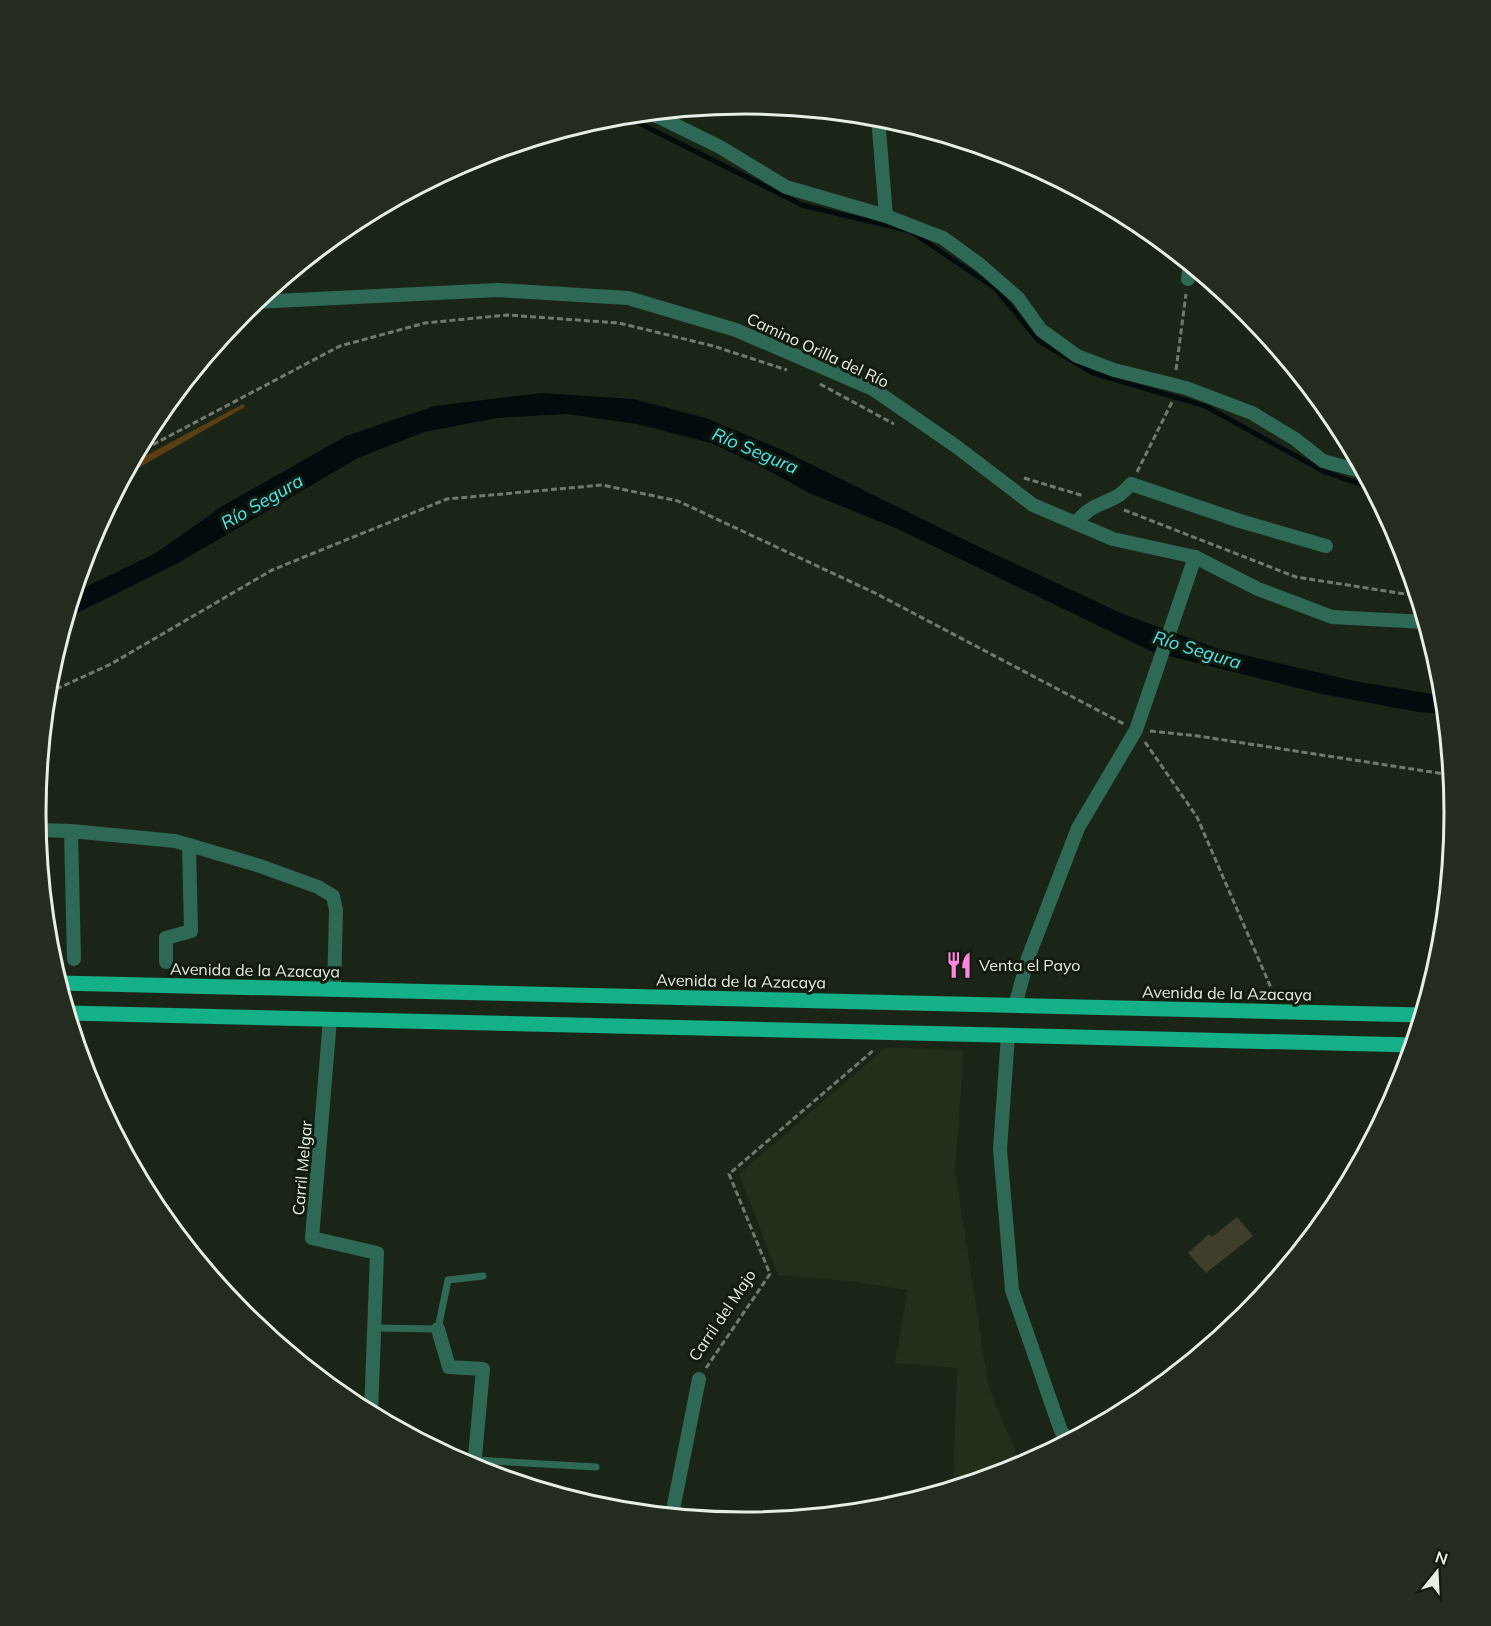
<svg xmlns="http://www.w3.org/2000/svg" width="1491" height="1626" viewBox="0 0 1491 1626" font-family="Mulish,sans-serif">
  <style>
    .built { fill: #212f1b }
    .green { fill: #5b3e13 }
    .water { fill: #020c0c }
    .lines { fill: none; stroke-linecap: round; stroke-linejoin: round }
    .stream { stroke: #020c0c; stroke-width: 5 }
    .building { fill: #3f3e2c }
    .path { stroke: #717a6e; stroke-width: 3; stroke-dasharray: 6 3; stroke-linecap: butt }
    .service { stroke: #2e6955; stroke-width: 7 }
    .minor { stroke: #2e6955; stroke-width: 14 }
    .primary { stroke: #14b087; stroke-width: 15 }
    .labels { text-anchor: middle; stroke-width: 6; stroke-linejoin: round; paint-order: stroke }
    .street-label { font-size: 16px; fill: #e7eee5; stroke: #121b0e }
    .poi-label { font-size: 16px; fill: #e7eee5; stroke: #121b0e; text-anchor: start }
    .water-label { font-size: 18px; font-style: italic; fill: #4fe8f0; stroke: #121b0e }
    .rim { fill: none; stroke: #e7eee5; stroke-width: 3 }
  </style>
  <rect width="100%" height="100%" fill="#1b2517"/>
  <polygon class="built" points="885,1048 964,1050 955,1171 989,1389 1022,1466 953,1488 957,1368 895,1363 908,1290 850,1281 778,1275 739,1174"/>
  <polygon class="green" points="243,404 245,407 126,475 132,463"/>
  <polygon class="water" points="541,393 633,399 706,418 780,449 971,543 1123,614 1219,649 1354,681 1444,696 1445,714 1418,712 1322,694 1153,652 898,529 809,493 766,469 711,443 637,424 567,414 497,418 424,432 358,458 178,563 67,618 75,592 156,553 221,507 346,436 435,406"/>
  <g class="lines">
    <polyline class="stream" points="617,116 627,117 802,205 910,231 995,288 1039,341 1093,373 1205,406 1325,472 1372,488"/>
  </g>
  <polygon class="building" points="1237,1217 1253,1236 1206,1273 1188,1253 1209,1234 1212,1237"/>
  <g class="lines">
    <g class="path">
      <polyline points="1176,370 1186,294"/>
      <polyline points="820,384 894,424"/>
      <polyline points="137,453 340,346 425,323 507,315 619,323 713,346 787,370"/>
      <polyline points="1137,472 1173,400"/>
      <polyline points="1024,478 1084,496"/>
      <polyline points="1124,510 1296,577 1418,596"/>
      <polyline points="48,693 111,664 272,570 447,499 602,485 678,501 875,593 1124,724"/>
      <polyline points="1150,731 1198,736 1451,775"/>
      <polyline points="1145,742 1197,817 1275,997"/>
      <polyline points="706,1368 770,1274 729,1174 875,1049"/>
    </g>
    <g class="service">
      <polyline points="374,1328 438,1329 448,1280 483,1276"/>
      <polyline points="475,1460 596,1467"/>
    </g>
    <g class="minor">
      <polyline points="647,113 661,118 720,147 786,187 886,216 943,238 979,264 1018,298 1041,330 1077,356 1114,370 1186,388 1252,413 1295,439 1323,461 1364,472"/>
      <polyline points="878,117 886,216"/>
      <polyline points="1188,279 1190,264"/>
      <polyline points="255,302 498,290 628,298 736,330 873,389 957,447 1033,505 1113,539 1195,557 1258,589 1332,617 1425,622"/>
      <path d="M1076 523C1089 506 1099 506 1116 497 1122 494 1127 488 1131 484L1240 521 1326 546"/>
      <polyline points="38,830 71,831"/>
      <polyline points="74,959 71,831 175,841 189,845 260,866 318,887 333,896 336,910 334,990"/>
      <polyline points="166,962 166,938 191,931 189,845"/>
      <polyline points="1015,1006 1028,958 1078,828 1136,730 1195,557"/>
      <polyline points="330,1019 312,1238 377,1253 371,1413"/>
      <polyline points="1008,1035 1000,1149 1012,1290 1061,1431 1069,1441"/>
      <polyline points="438,1329 449,1367 483,1369 474,1468"/>
      <polyline points="672,1515 699,1379"/>
    </g>
    <g class="primary">
      <polyline points="59,983 1422,1015"/>
      <polyline points="68,1013 1413,1045"/>
    </g>
  </g>
  <defs>
    <symbol id="restaurant-bare" viewBox="-9 -9 18 18"><path d="M-5-6h1v4h1v-4h1v4h1v-4h1v5L-1.5 .5V6h-2V.5L-5-1ZM5-6V6H3V1.5H1.5Q1.5-4 5-6Z" fill="#ff85df" stroke="#121b0e" stroke-width="2.5" paint-order="stroke"/></symbol>
  </defs>
  <g fill-rule="evenodd">
    <use href="#restaurant-bare" x="940" y="946" width="38" height="38"/>
  </g>
  <g class="labels">
    <g class="street-label">
      <text transform="translate(818 350) rotate(25)" y="6">Camino Orilla del Río</text>
      <text transform="translate(255 970) rotate(1)" y="6">Avenida de la Azacaya</text>
      <text transform="translate(741 981) rotate(1)" y="6">Avenida de la Azacaya</text>
      <text transform="translate(1227 993) rotate(1)" y="6">Avenida de la Azacaya</text>
      <text transform="translate(302 1168) rotate(-85)" y="6">Carril Melgar</text>
      <text transform="translate(722 1315) rotate(-56)" y="6">Carril del Majo</text>
    </g>
    <g class="poi-label">
      <text x="979" y="971">Venta el Payo</text>
    </g>
    <g class="water-label">
      <text transform="translate(755 451) rotate(23)" y="6">Río Segura</text>
      <text transform="translate(262 502) rotate(-30)" y="6">Río Segura</text>
      <text transform="translate(1197 650) rotate(17)" y="6">Río Segura</text>
    </g>
  </g>
  <path d="M0 0H1491V1626H0ZM46 813a699 699 0 1 1 1398 0a699 699 0 1 1-1398 0Z" fill="#232c1f" fill-rule="evenodd"/>
  <path class="rim" d="M46 813a699 699 0 1 1 1398 0a699 699 0 1 1-1398 0Z"/>
  <g transform="translate(1437 1572) rotate(18)" stroke="#121b0e" stroke-width="4.5" paint-order="stroke">
  <path d="M0-4.5L10 22L0 15L-10 22Z" fill="#e7eee5"/>
  <text y="-9" font-size="16" font-weight="bold" text-anchor="middle" fill="#e7eee5">N</text>
  </g>
</svg>
